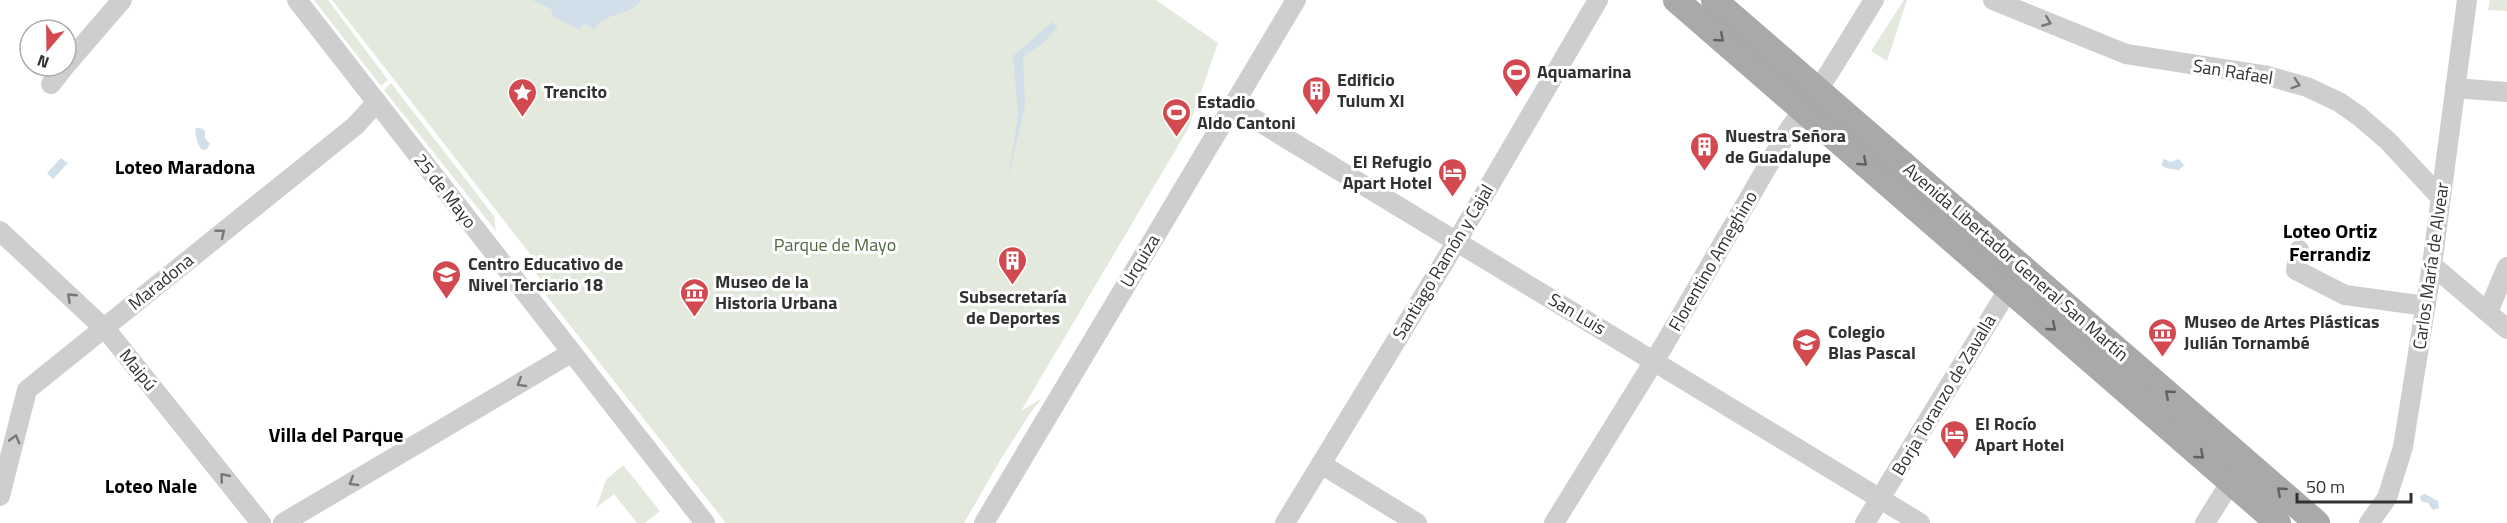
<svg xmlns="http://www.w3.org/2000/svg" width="2507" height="523" viewBox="0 0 2507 523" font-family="'Titillium Web',sans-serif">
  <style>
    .green { fill: #e4e9de }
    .water { fill: #d0dfe9 }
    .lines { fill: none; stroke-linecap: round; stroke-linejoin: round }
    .minor { stroke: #cecece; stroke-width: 20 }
    .major { stroke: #a9a9a9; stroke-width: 26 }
    .oneway { stroke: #787878 }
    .oneway2 { stroke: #616161 }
    .labels { text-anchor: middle; stroke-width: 6; stroke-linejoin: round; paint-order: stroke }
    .poi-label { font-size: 18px; font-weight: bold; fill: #313131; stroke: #fff; text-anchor: start }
    .street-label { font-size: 18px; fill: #313131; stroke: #fff }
    .park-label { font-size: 18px; fill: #536843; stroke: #fff }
    .neighbourhood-label { font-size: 20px; font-weight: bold; fill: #000; stroke: #fff }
  </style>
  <rect width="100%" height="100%" fill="#fff"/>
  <g class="green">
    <polygon points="314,0 328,0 388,80 381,86"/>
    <polygon points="332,0 1156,0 1218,43 1188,129 1021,411 1042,398 1031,412 1002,457 964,523 726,523 546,295 548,289 535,272 541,268"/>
    <polygon points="1904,0 1907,0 1887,61 1871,51"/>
    <polygon points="2490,0 2507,0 2507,11 2488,10"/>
    <polygon points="391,83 494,216 496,231 384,90"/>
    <polygon points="623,465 660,511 645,523 637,523 614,494 596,508 606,480"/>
  </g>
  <g class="water">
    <path d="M532 0H641C629 18 610 9 594 29L584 23 580 30 553 16 551 9Z"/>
    <polygon points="1052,22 1058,27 1042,44 1023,57 1025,105 1008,179 1018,115 1013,56"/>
    <path d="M196 128H201L205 131V138L210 144 206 150 201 149C198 144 194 134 196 128Z"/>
    <polygon points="61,158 68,163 53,179 47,173"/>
    <polygon points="2164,159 2171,162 2179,159 2184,165 2179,170 2166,168 2161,165"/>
    <polygon points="2425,494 2438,501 2439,508 2433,510 2428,503 2421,501 2420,496"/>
  </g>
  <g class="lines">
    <g class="minor">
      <polyline points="297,0 705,523"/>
      <polyline points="1993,0 2126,54 2268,76 2307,87 2339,102 2359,116 2388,141 2441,198"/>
      <polyline points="66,65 122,0"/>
      <polyline points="51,84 65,66"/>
      <polyline points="2455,88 2507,92"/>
      <polyline points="1233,106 1920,523"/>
      <polyline points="0,231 108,332 261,523"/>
      <polyline points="2299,250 2296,270 2345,295 2426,306"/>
      <polyline points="2432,265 2507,329"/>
      <polyline points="2488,312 2507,267"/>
      <polyline points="1321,464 1417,523"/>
      <polyline points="0,496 27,390 355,126 377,102"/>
      <polyline points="283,523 571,353"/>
      <polyline points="984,523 1296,0"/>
      <polyline points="1285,523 1457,241 1598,0"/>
      <polyline points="1554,523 1664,345 1788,131 1829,73 1874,0"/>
      <polyline points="1865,523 2016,277"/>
      <polyline points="2205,523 2238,470"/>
      <polyline points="2369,523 2387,498 2403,447 2432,265 2467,0"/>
    </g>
    <g class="major">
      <polyline points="1676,0 2278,523"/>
      <polyline points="1714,0 2317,523"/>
    </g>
  </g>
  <defs><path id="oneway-chevron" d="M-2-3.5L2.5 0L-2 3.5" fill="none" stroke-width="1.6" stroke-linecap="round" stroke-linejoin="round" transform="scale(1.5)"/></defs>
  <g class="oneway">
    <use href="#oneway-chevron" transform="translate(2047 22) rotate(22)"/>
    <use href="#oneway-chevron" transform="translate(2296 84) rotate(18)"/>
    <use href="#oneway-chevron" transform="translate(221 233) rotate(-39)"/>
    <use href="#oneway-chevron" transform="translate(71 297) rotate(-137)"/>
    <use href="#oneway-chevron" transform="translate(521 383) rotate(149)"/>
    <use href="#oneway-chevron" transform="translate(15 439) rotate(-75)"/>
    <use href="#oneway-chevron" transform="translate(224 477) rotate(-129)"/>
    <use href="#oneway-chevron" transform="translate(353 482) rotate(149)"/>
  </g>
  <g class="oneway2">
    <use href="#oneway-chevron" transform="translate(1720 38) rotate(41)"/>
    <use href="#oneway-chevron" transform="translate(1863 162) rotate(41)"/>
    <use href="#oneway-chevron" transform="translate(2052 327) rotate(41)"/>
    <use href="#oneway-chevron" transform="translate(2169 394) rotate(-139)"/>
    <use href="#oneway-chevron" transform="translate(2200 455) rotate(41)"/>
    <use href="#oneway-chevron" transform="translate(2281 491) rotate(-139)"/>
  </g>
  <defs>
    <symbol id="stadium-pin" viewBox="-11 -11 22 30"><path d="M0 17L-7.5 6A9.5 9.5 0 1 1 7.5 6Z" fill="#d2494f" stroke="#fff"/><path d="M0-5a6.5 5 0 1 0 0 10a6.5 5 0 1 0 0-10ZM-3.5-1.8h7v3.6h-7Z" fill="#fff"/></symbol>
    <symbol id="building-pin" viewBox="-11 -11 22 30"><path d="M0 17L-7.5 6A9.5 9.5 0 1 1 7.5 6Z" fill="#d2494f" stroke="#fff"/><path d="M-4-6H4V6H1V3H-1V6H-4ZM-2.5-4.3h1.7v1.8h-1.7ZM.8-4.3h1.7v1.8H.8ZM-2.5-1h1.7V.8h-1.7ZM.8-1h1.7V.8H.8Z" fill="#fff"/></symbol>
    <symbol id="sight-pin" viewBox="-11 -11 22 30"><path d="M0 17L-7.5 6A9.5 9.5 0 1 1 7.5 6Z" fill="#d2494f" stroke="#fff"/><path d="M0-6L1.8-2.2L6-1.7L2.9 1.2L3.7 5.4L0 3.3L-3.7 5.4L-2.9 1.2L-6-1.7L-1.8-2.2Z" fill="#fff"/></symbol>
    <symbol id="hotel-pin" viewBox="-11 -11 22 30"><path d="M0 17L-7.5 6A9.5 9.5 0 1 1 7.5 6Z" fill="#d2494f" stroke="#fff"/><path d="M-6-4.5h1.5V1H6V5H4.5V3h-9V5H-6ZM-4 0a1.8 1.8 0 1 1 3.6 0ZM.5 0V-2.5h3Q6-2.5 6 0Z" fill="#fff"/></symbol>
    <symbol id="university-pin" viewBox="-11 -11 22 30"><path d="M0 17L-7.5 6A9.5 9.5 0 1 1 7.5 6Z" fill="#d2494f" stroke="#fff"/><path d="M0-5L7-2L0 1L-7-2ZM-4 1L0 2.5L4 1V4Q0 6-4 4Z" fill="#fff"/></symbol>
    <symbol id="museum-pin" viewBox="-11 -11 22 30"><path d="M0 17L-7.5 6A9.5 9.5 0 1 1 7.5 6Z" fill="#d2494f" stroke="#fff"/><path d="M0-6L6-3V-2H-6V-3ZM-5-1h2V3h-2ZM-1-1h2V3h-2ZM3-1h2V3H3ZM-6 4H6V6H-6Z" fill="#fff"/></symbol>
    <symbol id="school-pin" viewBox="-11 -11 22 30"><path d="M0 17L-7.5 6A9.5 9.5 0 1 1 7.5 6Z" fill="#d2494f" stroke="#fff"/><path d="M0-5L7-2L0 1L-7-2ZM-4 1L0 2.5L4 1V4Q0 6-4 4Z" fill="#fff"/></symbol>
  </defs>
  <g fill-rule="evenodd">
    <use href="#stadium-pin" x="1500" y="56" width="33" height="45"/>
    <use href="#building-pin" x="1300" y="74" width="33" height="45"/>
    <use href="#sight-pin" x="506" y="76" width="33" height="45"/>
    <use href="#stadium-pin" x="1160" y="96" width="33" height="45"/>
    <use href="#building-pin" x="1688" y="130" width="33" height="45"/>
    <use href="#hotel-pin" x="1436" y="156" width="33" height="45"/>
    <use href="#building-pin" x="996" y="244" width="33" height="45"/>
    <use href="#university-pin" x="430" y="258" width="33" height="45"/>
    <use href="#museum-pin" x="678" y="276" width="33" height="45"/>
    <use href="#museum-pin" x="2146" y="316" width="33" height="45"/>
    <use href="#school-pin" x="1790" y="326" width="33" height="45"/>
    <use href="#hotel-pin" x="1938" y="418" width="33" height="45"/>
  </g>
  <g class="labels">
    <g class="poi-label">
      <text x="1537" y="78">Aquamarina</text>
      <text x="1337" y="86">Edificio<tspan x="1337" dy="21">Tulum XI</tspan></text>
      <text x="544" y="98">Trencito</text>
      <text x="1197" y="108">Estadio<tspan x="1197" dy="21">Aldo Cantoni</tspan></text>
      <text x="1725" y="142">Nuestra Señora<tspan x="1725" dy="21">de Guadalupe</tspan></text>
      <text x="1432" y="168" text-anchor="end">El Refugio<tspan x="1432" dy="21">Apart Hotel</tspan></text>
      <text x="468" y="270">Centro Educativo de<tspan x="468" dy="21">Nivel Terciario 18</tspan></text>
      <text x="715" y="288">Museo de la<tspan x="715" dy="21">Historia Urbana</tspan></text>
      <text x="1013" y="303" text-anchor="middle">Subsecretaría<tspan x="1013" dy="21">de Deportes</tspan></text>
      <text x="2184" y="328">Museo de Artes Plásticas<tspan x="2184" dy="21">Julián Tornambé</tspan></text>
      <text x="1828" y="338">Colegio<tspan x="1828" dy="21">Blas Pascal</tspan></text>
      <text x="1975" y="430">El Rocío<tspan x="1975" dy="21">Apart Hotel</tspan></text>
    </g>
    <g class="street-label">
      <text transform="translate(2233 72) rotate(9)" y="6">San Rafael</text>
      <text transform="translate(445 191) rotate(52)" y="6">25 de Mayo</text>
      <text transform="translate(1140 261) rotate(-59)" y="6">Urquiza</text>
      <text transform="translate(1713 261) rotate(-60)" y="6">Florentino Ameghino</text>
      <text transform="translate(1443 262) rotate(-59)" y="6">Santiago Ramón y Cajal</text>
      <text transform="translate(2016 262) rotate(41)" y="6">Avenida Libertador General San Martín</text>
      <text transform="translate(2431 266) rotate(-82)" y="6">Carlos María de Alvear</text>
      <text transform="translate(161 282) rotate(-39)" y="6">Maradona</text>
      <text transform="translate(1577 314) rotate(31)" y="6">San Luis</text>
      <text transform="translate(138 370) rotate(51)" y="6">Maipú</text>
      <text transform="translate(1944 395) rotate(-59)" y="6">Borja Toranzo de Zavalla</text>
    </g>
    <g class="park-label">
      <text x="835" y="251">Parque de Mayo</text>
    </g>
    <g class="neighbourhood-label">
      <text x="185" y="174">Loteo Maradona</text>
      <text x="2330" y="238">Loteo Ortiz<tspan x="2330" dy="23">Ferrandiz</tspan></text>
      <text x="336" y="442">Villa del Parque</text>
      <text x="151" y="493">Loteo Nale</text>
    </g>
  </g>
  <g transform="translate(48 48) rotate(200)"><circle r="28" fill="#ffffff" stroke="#adadad" stroke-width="1.5"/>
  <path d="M0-4.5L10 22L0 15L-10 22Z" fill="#d2494f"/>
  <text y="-9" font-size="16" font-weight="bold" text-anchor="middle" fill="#313131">N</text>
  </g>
  <path d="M2297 493v9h114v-9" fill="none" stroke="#313131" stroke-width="3"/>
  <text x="2306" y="493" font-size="18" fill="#313131" stroke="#ffffff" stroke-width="4.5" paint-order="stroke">50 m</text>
</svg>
